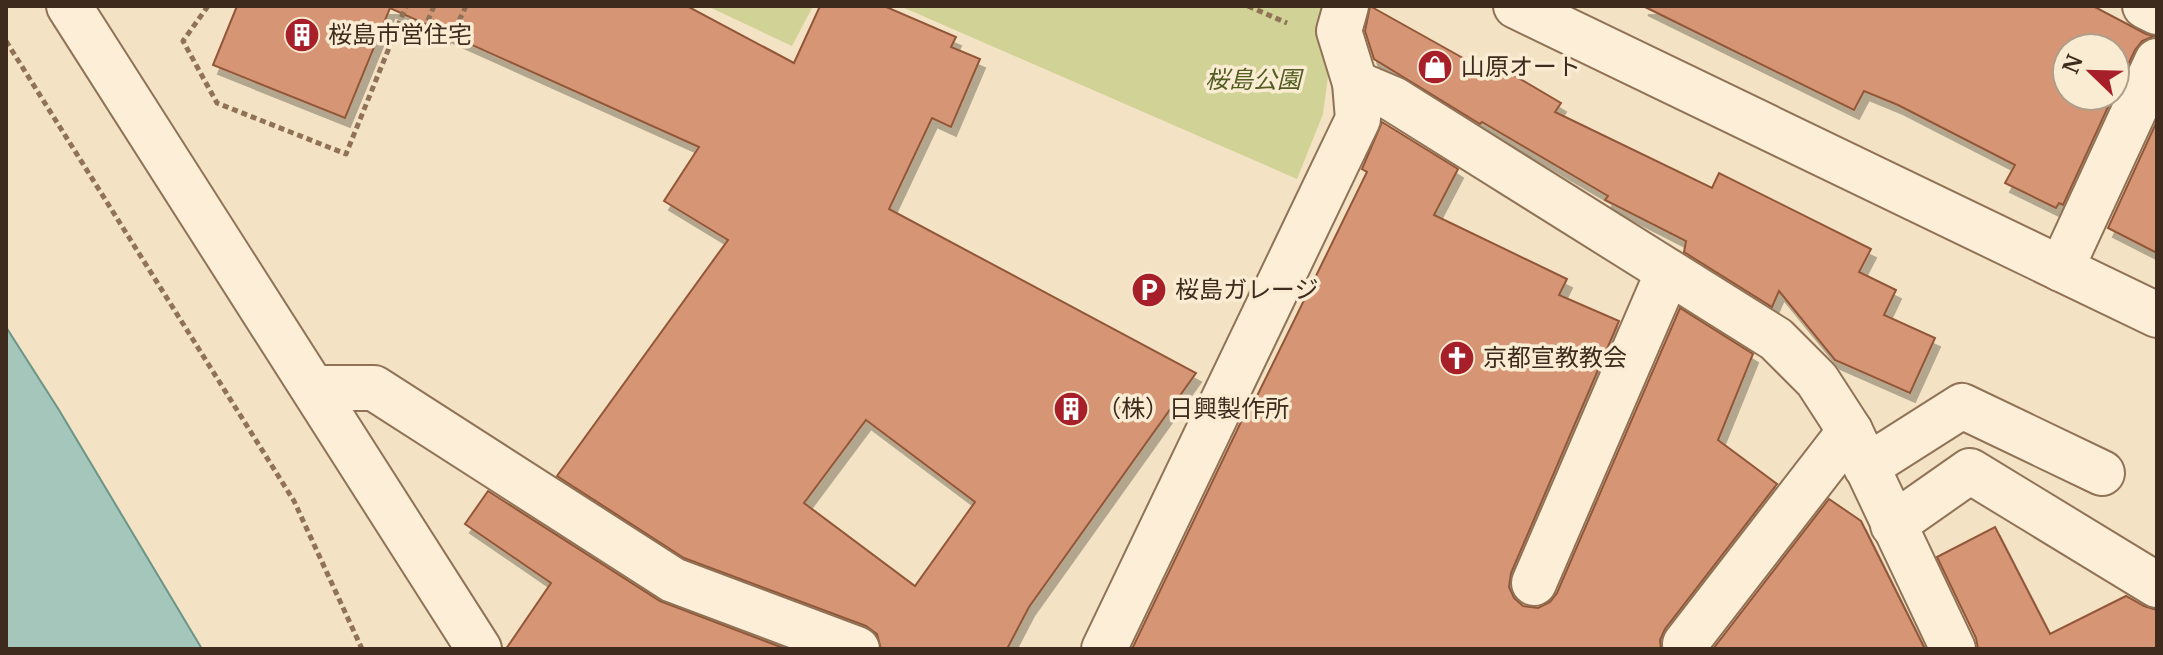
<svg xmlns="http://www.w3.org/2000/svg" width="2163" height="655" viewBox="0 0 2163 655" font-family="Merriweather,'Noto Sans JP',serif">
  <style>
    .green { fill: #d0d395 }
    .water { fill: #a5c6ba; stroke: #6a9588; stroke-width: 2 }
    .building { fill: #d69674; stroke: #925739; stroke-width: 2; fill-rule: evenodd; filter: url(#shadow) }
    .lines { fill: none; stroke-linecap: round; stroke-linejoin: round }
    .minor-casing { stroke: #907257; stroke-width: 48 }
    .path { stroke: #907257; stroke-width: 5; stroke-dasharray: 6 4; stroke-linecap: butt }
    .minor { stroke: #fdefd7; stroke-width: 44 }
    .labels { text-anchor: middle; stroke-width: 7; stroke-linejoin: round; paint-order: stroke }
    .poi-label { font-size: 24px; fill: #3e2b1d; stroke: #faecd3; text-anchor: start }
    .park-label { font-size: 24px; font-style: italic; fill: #525d21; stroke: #faecd3 }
  </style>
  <defs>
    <filter id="shadow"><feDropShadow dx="5" dy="9" stdDeviation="0" flood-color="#0004"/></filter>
  </defs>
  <rect width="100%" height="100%" fill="#f3e2c3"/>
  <g class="green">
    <polygon points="707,6 813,6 792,46"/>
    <polygon points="900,6 1322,6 1331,53 1323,114 1297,179"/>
  </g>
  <polygon class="water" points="6,327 59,410 202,649 6,649"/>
  <g class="building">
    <path d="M237 6H687L794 63 820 6H884L956 37 951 47 980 59 951 127 932 118 889 209 1196 373 1029 607 1007 649H881L877 634 866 626 684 558 557 476 728 240 664 201 699 147 390 8 345 118 213 65ZM866 420 975 502 915 586 804 503Z"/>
    <polygon points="1370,6 1488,72 1493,63 1561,103 1555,112 1712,188 1719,173 1871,249 1859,272 1896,290 1884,315 1935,338 1910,393 1835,360 1779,291 1772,307 1684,252 1686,241 1605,200 1608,196 1482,122 1480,124 1374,59 1365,31"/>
    <polygon points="1643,6 2093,6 2146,34 2154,36 2142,41 2135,50 2115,92 2115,48 2067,48 2067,96 2113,96 2063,205 2059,203 2056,208 2005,183 2015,165 1898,105 1864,91 1854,110"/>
    <polygon points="2157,121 2157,253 2108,228"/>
    <polygon points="1382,122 1458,169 1434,215 1567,279 1559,295 1619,321 1511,573 1509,587 1514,598 1523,606 1538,608 1550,602 1557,593 1680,308 1753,354 1718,440 1777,484 1665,629 1660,640 1661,649 1132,649 1253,397 1256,398 1367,172 1362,169"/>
    <polygon points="488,491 660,601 786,649 506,649 551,583 465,524"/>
    <polygon points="1829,499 1861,521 1925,649 1713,649"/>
    <polygon points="1995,527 2050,634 2126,596 2144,606 2157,610 2157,649 1978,649 1976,638 1937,557"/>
  </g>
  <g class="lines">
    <defs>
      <g id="minor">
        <polyline points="69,6 479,649"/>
        <polyline points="1516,6 2157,315"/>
        <polyline points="2145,6 2157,12"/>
        <polyline points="1355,83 1393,99 1776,339 1817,380 1850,431 1953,649"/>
        <polyline points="2061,269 2157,61"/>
        <polyline points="314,388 374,388 673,580 857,649"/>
        <polyline points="1866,467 1962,406 2102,473"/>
        <polyline points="1893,525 1970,471 2157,585"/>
        <polyline points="1534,583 1668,272"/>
        <polyline points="1685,644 1850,431"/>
        <polyline points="1104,649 1358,119 1355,83 1339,31 1346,6"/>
      </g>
    </defs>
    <use href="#minor" class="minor-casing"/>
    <g class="path">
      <polyline points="208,6 183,41 217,103 346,154 406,6"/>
      <polyline points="434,6 424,30 448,44 466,6"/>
      <polyline points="1248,6 1287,23"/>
      <polyline points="6,41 294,501 362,649"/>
    </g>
    <use href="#minor" class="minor"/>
  </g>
  <defs>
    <symbol id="building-disc" viewBox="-11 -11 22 22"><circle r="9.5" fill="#a71f29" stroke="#faecd3"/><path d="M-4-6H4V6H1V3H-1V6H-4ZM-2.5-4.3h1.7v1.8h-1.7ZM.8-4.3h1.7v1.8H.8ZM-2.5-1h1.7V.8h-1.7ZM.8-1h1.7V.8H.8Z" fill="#fff"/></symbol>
    <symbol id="shop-disc" viewBox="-11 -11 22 22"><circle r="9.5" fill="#a71f29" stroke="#faecd3"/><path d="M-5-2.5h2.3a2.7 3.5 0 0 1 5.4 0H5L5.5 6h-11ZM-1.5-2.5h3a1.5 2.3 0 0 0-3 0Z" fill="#fff"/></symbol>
    <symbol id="parking-disc" viewBox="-11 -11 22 22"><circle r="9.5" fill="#a71f29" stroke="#faecd3"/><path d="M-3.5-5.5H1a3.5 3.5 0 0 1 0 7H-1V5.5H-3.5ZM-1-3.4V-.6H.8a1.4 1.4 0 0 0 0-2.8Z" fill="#fff"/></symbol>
    <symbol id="church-disc" viewBox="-11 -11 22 22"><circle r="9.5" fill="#a71f29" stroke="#faecd3"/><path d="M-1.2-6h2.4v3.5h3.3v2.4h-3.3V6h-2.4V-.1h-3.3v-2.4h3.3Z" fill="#fff"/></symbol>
  </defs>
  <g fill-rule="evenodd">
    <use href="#building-disc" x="282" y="15" width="40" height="40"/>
    <use href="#shop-disc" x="1415" y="47" width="40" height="40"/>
    <use href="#parking-disc" x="1129" y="270" width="40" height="40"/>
    <use href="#church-disc" x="1437" y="338" width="40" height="40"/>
    <use href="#building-disc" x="1051" y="389" width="40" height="40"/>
  </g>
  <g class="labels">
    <g class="poi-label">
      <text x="328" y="43">桜島市営住宅</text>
      <text x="1461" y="75">山原オート</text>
      <text x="1175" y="298">桜島ガレージ</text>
      <text x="1483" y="366">京都宣教教会</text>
      <text x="1097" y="417">（株）日興製作所</text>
    </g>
    <g class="park-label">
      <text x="1253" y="88">桜島公園</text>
    </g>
  </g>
  <rect width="2163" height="655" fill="none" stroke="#3e2b1d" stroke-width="16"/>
  <g transform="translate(2091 72) rotate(293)"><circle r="38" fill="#faecd3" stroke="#af9f8a" stroke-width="2"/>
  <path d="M0-6L14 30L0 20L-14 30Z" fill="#a71f29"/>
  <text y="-12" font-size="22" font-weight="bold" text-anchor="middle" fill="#3e2b1d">N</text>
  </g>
</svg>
